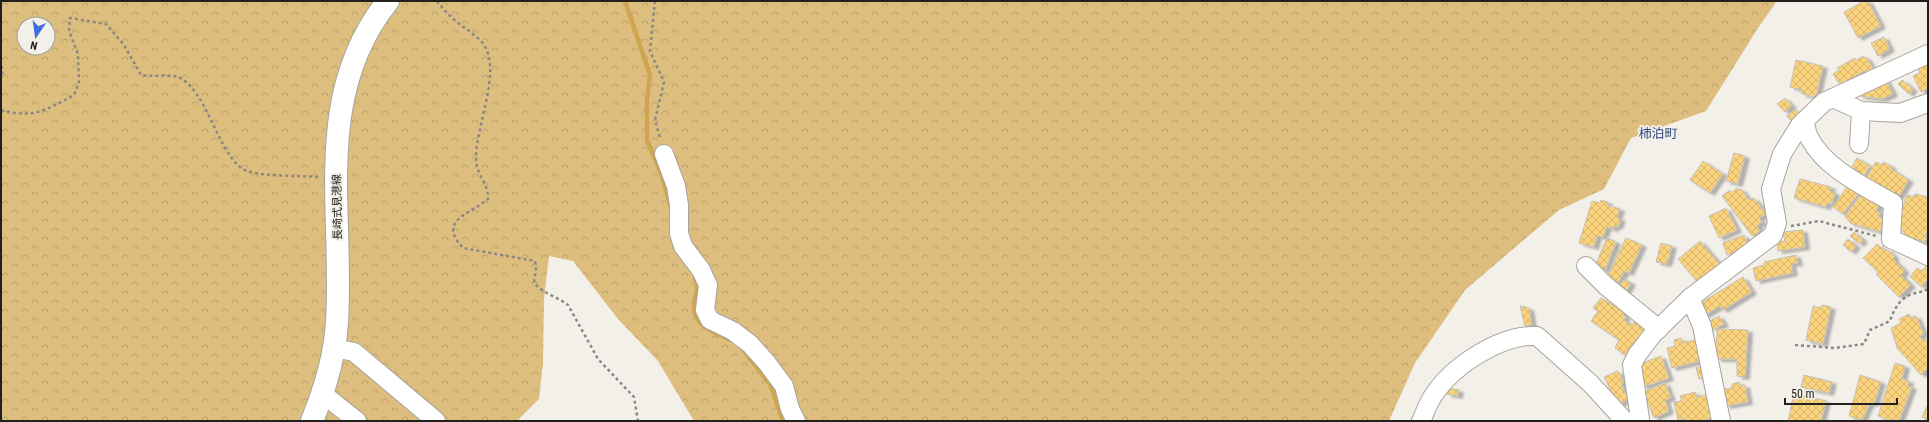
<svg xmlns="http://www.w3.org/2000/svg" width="1929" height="422" viewBox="0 0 1929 422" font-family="'Roboto Condensed','Noto Sans JP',sans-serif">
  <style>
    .forest { fill: url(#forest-crowns); fill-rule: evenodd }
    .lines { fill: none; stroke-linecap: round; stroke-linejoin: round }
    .stream { stroke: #cea650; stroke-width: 4.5 }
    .building { fill: url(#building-cross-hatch); stroke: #c3c0ba; filter: url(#shadow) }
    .street-casing { stroke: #a7a49e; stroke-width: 20 }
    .secondary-casing { stroke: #a7a49e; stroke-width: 24 }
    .path { stroke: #8a8883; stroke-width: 2.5; stroke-dasharray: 3 3; stroke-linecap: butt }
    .street { stroke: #fff; stroke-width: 18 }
    .secondary { stroke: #fff; stroke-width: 22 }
    .labels { text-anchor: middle; stroke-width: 4; stroke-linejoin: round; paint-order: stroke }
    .street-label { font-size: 11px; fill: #21201d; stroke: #f3f0e9 }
    .quarter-label { font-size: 13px; fill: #2f4982; stroke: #f3f0e9 }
  </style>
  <defs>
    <pattern id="forest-crowns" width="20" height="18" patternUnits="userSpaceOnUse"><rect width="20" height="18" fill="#debe7e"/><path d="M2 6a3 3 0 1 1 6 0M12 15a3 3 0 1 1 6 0" fill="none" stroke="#bea36c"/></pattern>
    <pattern id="building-cross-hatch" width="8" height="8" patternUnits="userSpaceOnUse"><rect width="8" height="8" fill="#fcd37d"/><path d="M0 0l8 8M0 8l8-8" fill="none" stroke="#d8b56c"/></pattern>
    <filter id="shadow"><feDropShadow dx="4.5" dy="2.5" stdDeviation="1" flood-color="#0004"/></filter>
  </defs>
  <rect width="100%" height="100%" fill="#f3f0e9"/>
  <path class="forest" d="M1 1H1777L1758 28 1706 111 1631 138 1604 189 1559 210 1465 290 1415 363 1389 421H694L658 361 618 319 573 261 549 256 544 299 543 363 539 399 517 421H1ZM24 24H48V48H24Z"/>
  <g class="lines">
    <g class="stream">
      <polyline points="625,1 650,75 647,100 647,140 661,173 671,207"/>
      <path d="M695 278C700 289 695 295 694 306 694 327 716 333 731 340"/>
      <polyline points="742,348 770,384 783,421"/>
    </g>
  </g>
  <g class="building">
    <polygon points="1864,1 1868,1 1881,26 1858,38 1844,12"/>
    <polygon points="1884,37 1890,49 1878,56 1871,43"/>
    <polygon points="1863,56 1864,58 1866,57 1874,70 1866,74 1864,71 1840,85 1833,74 1839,70 1837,68 1855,58 1856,60"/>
    <polygon points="1796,60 1823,66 1816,97 1802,94 1802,90 1790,87"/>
    <polygon points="1928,62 1928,88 1921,92 1913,76 1920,73 1917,67"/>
    <polygon points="1886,80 1893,94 1882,99 1860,96 1858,92"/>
    <polygon points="1902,80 1913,89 1909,94 1898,84"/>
    <polygon points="1785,98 1792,106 1785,112 1777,104"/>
    <polygon points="1796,109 1800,115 1792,122 1787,116"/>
    <polygon points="1734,153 1745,156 1738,184 1726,181"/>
    <polygon points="1857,158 1870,166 1862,179 1850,170"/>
    <polygon points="1703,161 1723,174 1710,193 1690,180"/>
    <polygon points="1876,162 1882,165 1884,162 1892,167 1891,169 1909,180 1896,201 1864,181"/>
    <polygon points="1800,179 1831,187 1830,191 1835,193 1832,204 1827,203 1826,207 1794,198"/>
    <polygon points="1851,181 1862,189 1843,214 1833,207"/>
    <polygon points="1737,188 1739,190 1741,189 1749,200 1754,198 1766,214 1759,218 1762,222 1757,226 1760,231 1752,236 1722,196 1730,190 1731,193"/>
    <polygon points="1864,190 1881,202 1876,210 1880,213 1878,216 1884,220 1880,232 1850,223 1845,216"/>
    <polygon points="1915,194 1928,197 1928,229 1925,242 1904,236 1904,231 1896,227 1907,195 1914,197"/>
    <polygon points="1601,200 1608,202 1607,205 1620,209 1617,218 1621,219 1618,227 1615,226 1614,229 1607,227 1603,237 1597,236 1594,247 1579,243 1592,201 1600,203"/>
    <polygon points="1726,208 1737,230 1719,238 1709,216"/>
    <polygon points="1803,230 1805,247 1778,251 1777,242 1785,241 1783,232"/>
    <polygon points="1854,232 1863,240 1860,244 1850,236"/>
    <polygon points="1744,235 1749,247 1727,255 1723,243"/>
    <polygon points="1607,238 1616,242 1605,270 1595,266"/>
    <polygon points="1626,238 1642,245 1629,273 1625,271 1618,283 1607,278"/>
    <polygon points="1848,239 1856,246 1851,252 1843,245"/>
    <polygon points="1700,241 1720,265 1698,283 1678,259"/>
    <polygon points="1661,243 1672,246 1667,264 1656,262"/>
    <polygon points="1877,244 1885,251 1887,249 1895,257 1893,259 1905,271 1901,275 1911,285 1899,297 1876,274 1878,272 1863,258"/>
    <polygon points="1796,255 1798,263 1791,264 1793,273 1756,281 1753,268 1764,265 1764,262"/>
    <polygon points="1927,265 1928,279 1922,287 1910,277 1917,268 1922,271"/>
    <polygon points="1743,277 1752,292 1723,310 1720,306 1705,315 1699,304"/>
    <polygon points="1624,279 1631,283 1625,293 1618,289"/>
    <polygon points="1601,298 1625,312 1623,315 1626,317 1624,320 1632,325 1636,319 1648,327 1628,357 1615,348 1619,340 1591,321 1598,311 1593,308"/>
    <polygon points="1822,305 1831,307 1823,344 1806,340 1813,306 1821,308"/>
    <polygon points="1520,306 1529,308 1532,325 1525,326"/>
    <polygon points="1909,314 1911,318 1916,316 1924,334 1919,336 1924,341 1928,338 1928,368 1921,375 1897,348 1891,328 1901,323 1899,319"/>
    <polygon points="1719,316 1724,324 1713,330 1708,322"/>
    <polygon points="1718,329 1748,330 1745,377 1737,376 1737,359 1717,359 1717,349 1715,349"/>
    <polygon points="1681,338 1682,343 1699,339 1704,360 1672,368 1667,348 1675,346 1674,340"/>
    <polygon points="1661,356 1669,378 1643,387 1638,374 1643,373 1640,364"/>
    <polygon points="1895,363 1905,366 1902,379 1909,381 1908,386 1912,387 1899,421 1890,419 1890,421 1878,416"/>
    <polygon points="1707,365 1709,376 1699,379 1696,368"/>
    <polygon points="1618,371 1624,383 1621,384 1628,399 1618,405 1604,377"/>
    <polygon points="1804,375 1832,382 1829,393 1801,387"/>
    <polygon points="1860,375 1881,382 1874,404 1870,403 1862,420 1849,416"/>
    <polygon points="1739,382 1740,386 1745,385 1748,402 1726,406 1722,389 1732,388 1732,384"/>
    <polygon points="1665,383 1671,398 1665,400 1669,411 1654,418 1643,392"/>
    <polygon points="1448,388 1459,390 1458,396 1447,394"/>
    <polygon points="1695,392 1696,397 1709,394 1715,417 1700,421 1685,421 1684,418 1678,420 1674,402 1682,401 1680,396"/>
    <polygon points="1794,393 1826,401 1821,421 1788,421"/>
    <polygon points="1928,404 1928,420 1922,417"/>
  </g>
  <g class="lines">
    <defs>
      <g id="street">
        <polyline points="1833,98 1861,111 1900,113 1928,103"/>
        <path d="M1804 121C1806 127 1807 134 1810 139 1826 169 1864 186 1893 203L1891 239 1928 256"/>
        <polyline points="1859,144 1861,111"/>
        <polyline points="664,154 676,186 679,205 679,233 683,246 701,270 708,285 705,310 710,320 733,331 750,344 767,363 784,386 790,409 796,421"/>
        <polyline points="1586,266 1606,286 1659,329"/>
        <polyline points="1690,298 1702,326 1721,421"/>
        <polyline points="334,348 354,352 436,421"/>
        <polyline points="323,394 357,421"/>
        <path d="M1421 421C1425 413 1428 403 1433 396 1452 366 1501 334 1537 336L1590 383 1625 421"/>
        <polyline points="1635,421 1640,419 1632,365 1637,355 1653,334 1690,298 1773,235 1777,223 1771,189 1782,154 1800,125 1824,102 1928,54"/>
      </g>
      <path id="secondary" d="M312 421C325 389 335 357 337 322 344 211 312 95 388 1"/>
    </defs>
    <use href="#street" class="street-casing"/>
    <use href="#secondary" class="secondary-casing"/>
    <g class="path">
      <path d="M437 1C444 10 451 18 461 25 468 31 479 37 484 45 502 71 475 129 476 159 476 175 489 184 488 199 469 215 437 220 463 248L535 261 536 270 534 282C541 293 558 297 568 305L598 359 634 397 638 421"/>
      <polyline points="655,1 650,51 664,82 655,120 660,138"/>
      <polyline points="1,66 3,70 1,77"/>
      <path d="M1 110C32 119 47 110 74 95L79 82 78 54 69 31 70 18 106 24 124 45 141 75C151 77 172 74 178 77 206 89 216 147 240 167 253 178 300 175 318 177"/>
      <polyline points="1791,226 1819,221 1876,236"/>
      <path d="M1795 345 1835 348 1864 344 1870 330 1890 321C1894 309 1900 298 1912 294 1918 292 1923 292 1928 289"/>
    </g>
    <use href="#street" class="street"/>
    <use href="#secondary" class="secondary"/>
  </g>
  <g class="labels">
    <g class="street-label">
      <text transform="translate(337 207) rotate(-91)" y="4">長崎式見港線</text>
    </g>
    <g class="quarter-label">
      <text x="1658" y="138">柿泊町</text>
    </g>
  </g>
  <rect width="1929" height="422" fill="none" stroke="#21201d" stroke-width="4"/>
  <g transform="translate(36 36) rotate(193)"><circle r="19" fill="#f3f0e9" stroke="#9f9d97"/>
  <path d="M0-3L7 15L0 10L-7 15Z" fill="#3e6dde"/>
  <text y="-6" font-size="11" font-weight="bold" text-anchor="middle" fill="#21201d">N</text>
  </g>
  <path d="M1785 398v6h112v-6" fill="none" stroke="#21201d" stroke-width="2"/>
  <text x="1791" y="398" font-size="12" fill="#21201d" stroke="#f3f0e9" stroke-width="3" paint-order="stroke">50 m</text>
</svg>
